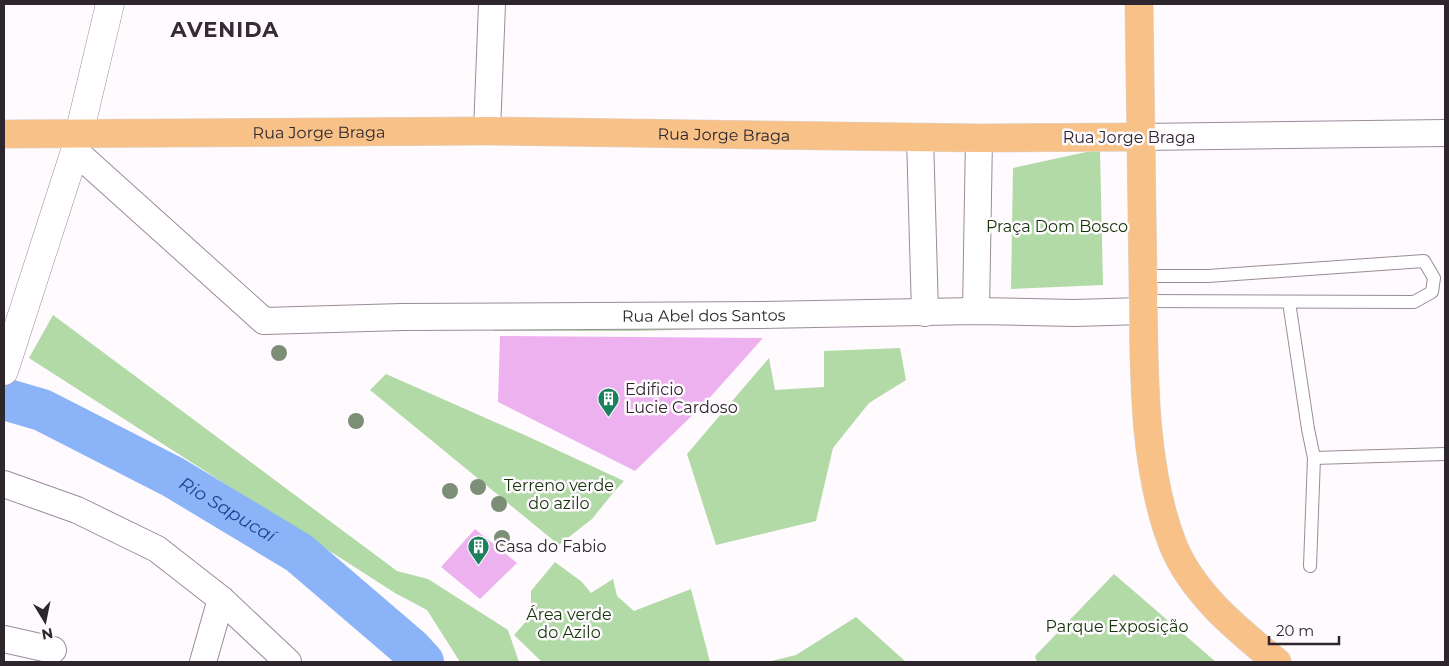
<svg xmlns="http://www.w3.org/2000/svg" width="1449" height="666" viewBox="0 0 1449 666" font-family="Montserrat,sans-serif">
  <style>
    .green { fill: #b2daa7 }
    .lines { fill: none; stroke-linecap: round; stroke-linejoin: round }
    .river { stroke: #8bb3f8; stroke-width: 42 }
    .building { fill: #edb1f0 }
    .lane-casing { stroke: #9a8b9a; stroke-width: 14 }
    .street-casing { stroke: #9a8b9a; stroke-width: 28 }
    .secondary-casing { stroke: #9a8b9a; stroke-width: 29 }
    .highway-casing { stroke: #d9d8d9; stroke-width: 29 }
    .lane { stroke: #fff; stroke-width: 12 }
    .street { stroke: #fff; stroke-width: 26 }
    .secondary { stroke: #fff; stroke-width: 28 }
    .highway { stroke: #f8c188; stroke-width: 28 }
    .tree { fill: #7d8e77 }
    .labels { text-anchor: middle; stroke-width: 5; stroke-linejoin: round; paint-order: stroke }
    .street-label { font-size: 16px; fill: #2d272d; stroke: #fefafe }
    .park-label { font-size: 16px; fill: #133608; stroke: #fefafe }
    .poi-label { font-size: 16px; fill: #2d272d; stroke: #fefafe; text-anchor: start }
    .water-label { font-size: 18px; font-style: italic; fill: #194593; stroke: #fefafe }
    .district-label { font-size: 21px; font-weight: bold; letter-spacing: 1px; fill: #372a37; stroke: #fefafe }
  </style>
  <rect width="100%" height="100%" fill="#fefafe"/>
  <g class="green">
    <polygon points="1100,149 1103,285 1011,289 1013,168"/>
    <polygon points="53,315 397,571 428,579 508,630 519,662 460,662 427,610 395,593 29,358"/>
    <polygon points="493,325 782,327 635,331 494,331"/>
    <polygon points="900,348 906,380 869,403 833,448 816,521 716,545 687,454 769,358 775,390 824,387 824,351"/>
    <polygon points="386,374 529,437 624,481 613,493 592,519 559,545 370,390"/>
    <polygon points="555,562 582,582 591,593 613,579 617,596 634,611 691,589 710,662 542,662 514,635 531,616 531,591"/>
    <polygon points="1114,574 1216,662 1037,662 1035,656"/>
    <polygon points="856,617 906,662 767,662 796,655"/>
  </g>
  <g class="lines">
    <path class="river" id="s1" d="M4 399 42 410 173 477 299 553 411 649 423 662"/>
  </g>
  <g class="building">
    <polygon points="500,336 763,338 705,403 635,471 498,402"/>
    <polygon points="475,529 517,563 480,599 441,567"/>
  </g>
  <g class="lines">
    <defs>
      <g id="lane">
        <polyline points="1143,276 1208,276 1424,261 1434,278 1432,292 1414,302 1143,301"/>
        <polyline points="1289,302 1308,429 1314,458 1445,454"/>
        <polyline points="1310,566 1314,458"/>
      </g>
      <g id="street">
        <polyline points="487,131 492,4"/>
        <polyline points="920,137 925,313"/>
        <polyline points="1141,137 1445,133"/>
        <path id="s2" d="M75 151 264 321 402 317 761 315 976 311 1074 313 1143 311"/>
        <polyline points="976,311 979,138"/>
        <polyline points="4,484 77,510 157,549 221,599 288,662"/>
        <polyline points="4,639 53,650"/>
        <polyline points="203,662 221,599"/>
      </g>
      <polyline id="secondary" points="4,371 75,151 110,4"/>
      <g id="highway">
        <path d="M1139 4C1140 97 1141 190 1143 283 1144 367 1142 466 1173 545 1193 594 1238 630 1277 662"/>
        <path id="s3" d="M4 134 487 131 979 138 1141 137"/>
      </g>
    </defs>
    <use href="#lane" class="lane-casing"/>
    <use href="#street" class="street-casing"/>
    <use href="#secondary" class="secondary-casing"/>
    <use href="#highway" class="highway-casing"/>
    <use href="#lane" class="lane"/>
    <use href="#street" class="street"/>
    <use href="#secondary" class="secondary"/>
    <use href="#highway" class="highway"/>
  </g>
  <g class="tree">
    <circle cx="279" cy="353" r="8"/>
    <circle cx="356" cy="421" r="8"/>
    <circle cx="478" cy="487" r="8"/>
    <circle cx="450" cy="491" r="8"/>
    <circle cx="499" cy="504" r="8"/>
    <circle cx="502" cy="538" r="8"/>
  </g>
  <defs>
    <symbol id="building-pin" viewBox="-11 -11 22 30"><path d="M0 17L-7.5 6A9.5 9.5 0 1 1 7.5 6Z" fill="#1a815c" stroke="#fefafe"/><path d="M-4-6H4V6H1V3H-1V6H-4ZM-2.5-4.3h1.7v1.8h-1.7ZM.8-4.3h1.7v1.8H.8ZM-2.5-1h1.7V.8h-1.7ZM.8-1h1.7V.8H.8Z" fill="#fff"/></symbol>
  </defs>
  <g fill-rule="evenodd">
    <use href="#building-pin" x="596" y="386" width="25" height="34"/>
    <use href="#building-pin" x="466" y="534" width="25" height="34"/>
  </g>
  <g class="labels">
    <g class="street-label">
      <text dy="6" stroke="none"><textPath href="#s3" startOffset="315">Rua Jorge Braga</textPath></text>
      <text dy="6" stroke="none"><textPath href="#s3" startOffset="720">Rua Jorge Braga</textPath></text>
      <text x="1129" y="143">Rua Jorge Braga</text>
      <text dy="6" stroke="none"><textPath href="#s2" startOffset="694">Rua Abel dos Santos</textPath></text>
    </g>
    <g class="park-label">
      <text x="1057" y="232">Praça Dom Bosco</text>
      <text x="559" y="491">Terreno verde<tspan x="559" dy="18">do azilo</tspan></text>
      <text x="569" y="620">Área verde<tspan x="569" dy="18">do Azilo</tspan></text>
      <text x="1117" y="632">Parque Exposição</text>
    </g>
    <g class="poi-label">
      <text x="625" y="395">Edificio<tspan x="625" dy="18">Lucie Cardoso</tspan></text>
      <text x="495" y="552">Casa do Fabio</text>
    </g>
    <g class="water-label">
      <text dy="6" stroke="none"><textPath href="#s1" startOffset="250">Rio Sapucaí</textPath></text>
    </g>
    <g class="district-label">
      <text x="225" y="37">AVENIDA</text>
    </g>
  </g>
  <rect width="1449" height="666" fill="none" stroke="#2d272d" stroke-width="10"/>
  <g transform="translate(45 621) rotate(170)" stroke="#fefafe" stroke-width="4" paint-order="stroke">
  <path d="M0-4L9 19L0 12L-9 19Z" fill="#2d272d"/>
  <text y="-8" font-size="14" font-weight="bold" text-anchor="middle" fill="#2d272d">N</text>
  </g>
  <path d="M1269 636v8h70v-8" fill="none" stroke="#2d272d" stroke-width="2.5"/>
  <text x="1276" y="636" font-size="15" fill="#2d272d" stroke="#fefafe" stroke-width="4" paint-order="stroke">20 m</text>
</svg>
